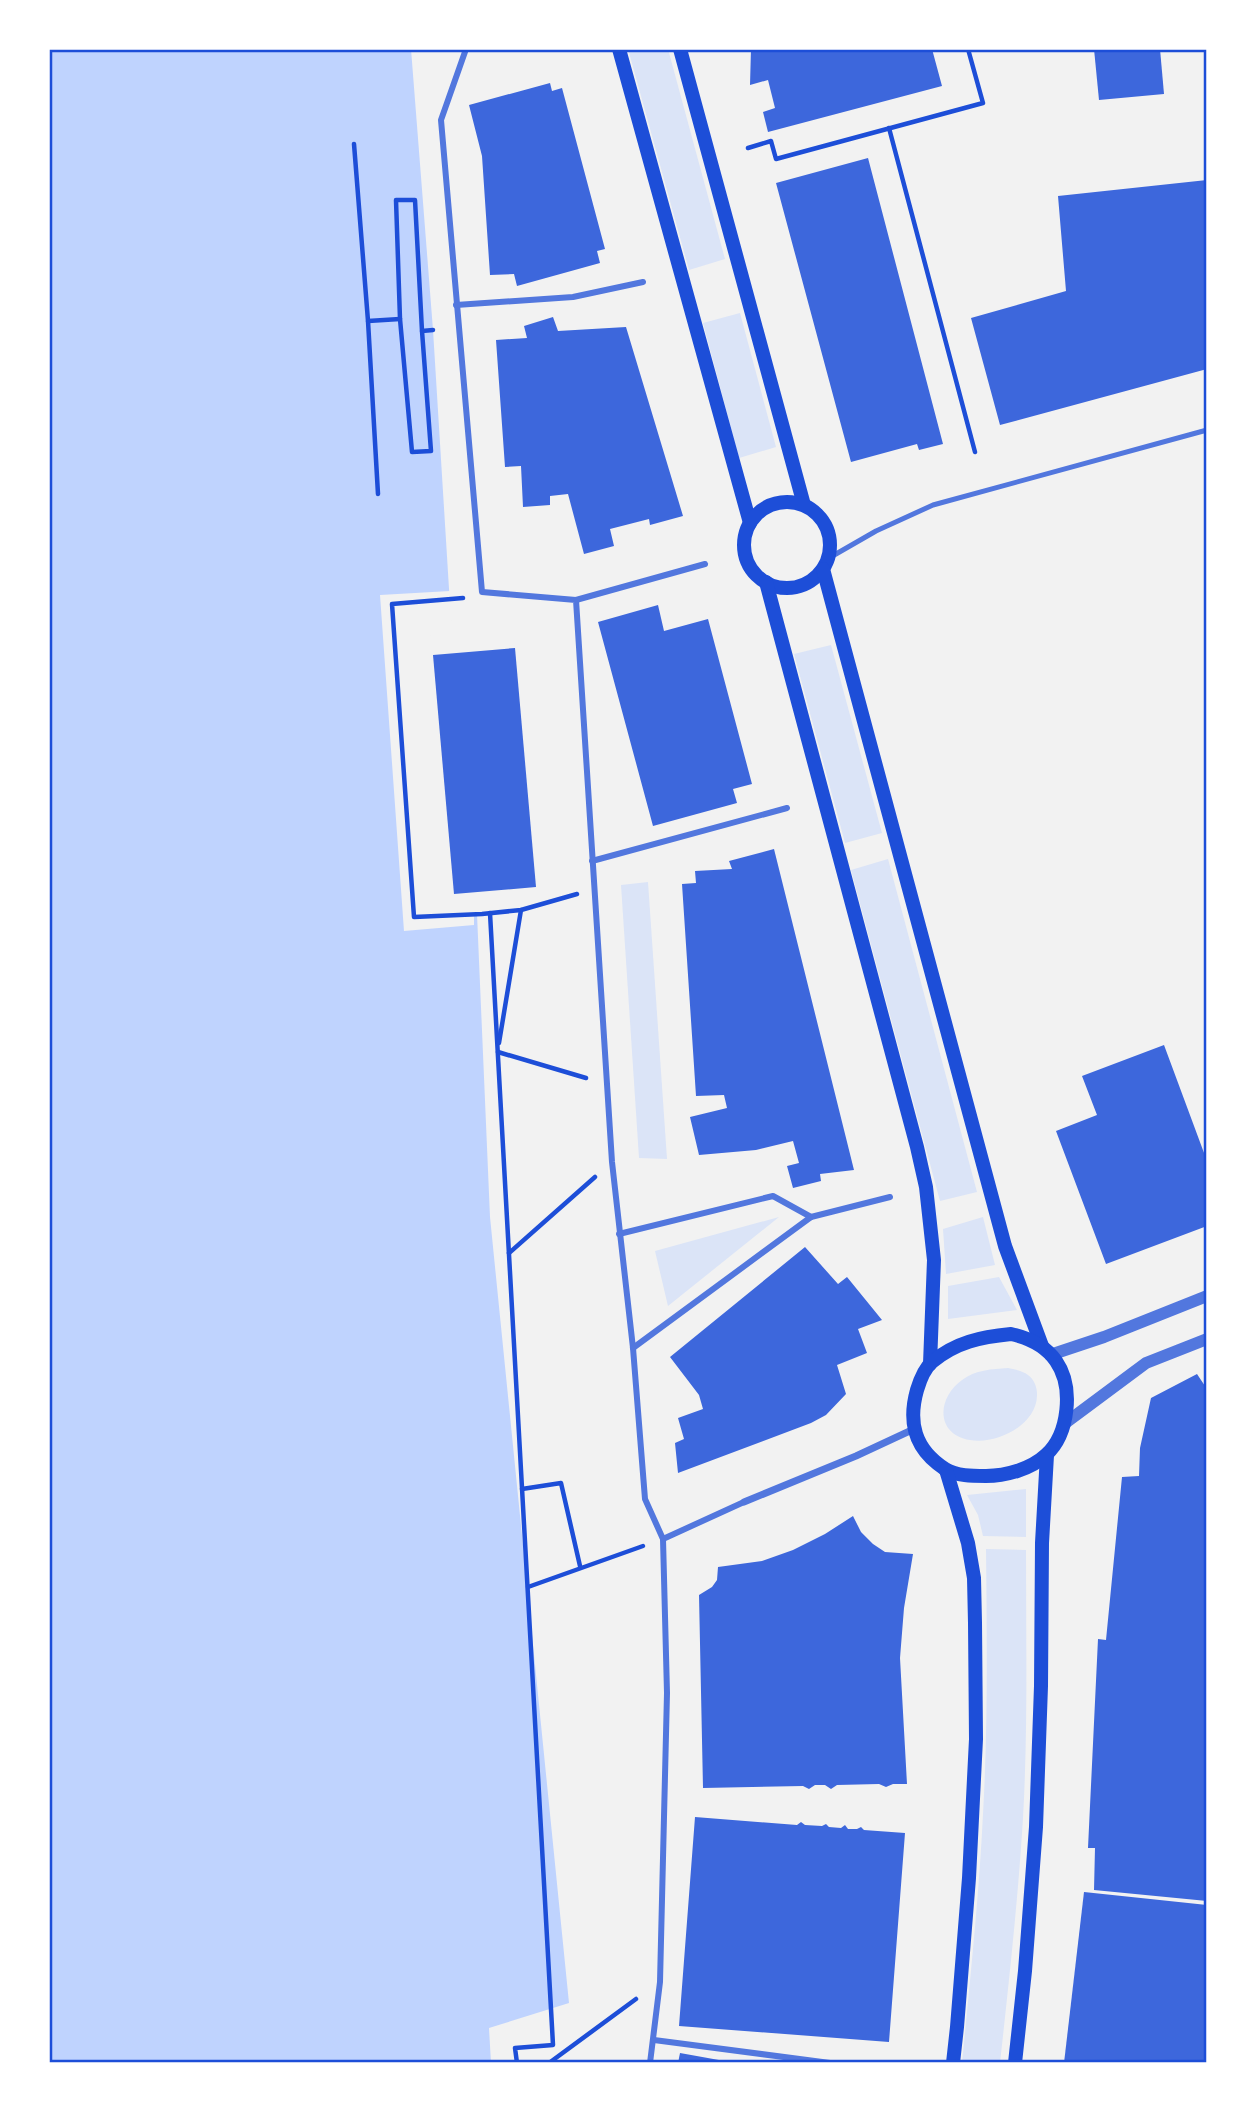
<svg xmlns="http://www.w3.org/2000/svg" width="1256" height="2112" viewBox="0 0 1256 2112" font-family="Montserrat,sans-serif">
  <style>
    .green { fill: #dbe4f7 }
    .water { fill: #bfd3fe }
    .pier { fill: #f2f2f2 }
    .building { fill: #3d67dc }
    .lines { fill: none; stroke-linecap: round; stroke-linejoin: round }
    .path { stroke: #1d4ed8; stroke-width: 4.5 }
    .service { stroke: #5277de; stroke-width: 5 }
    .pedestrian { stroke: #5277de; stroke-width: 6 }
    .minor { stroke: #5277de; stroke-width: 7 }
    .tertiary { stroke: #5277de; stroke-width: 12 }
    .secondary { stroke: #1d4ed8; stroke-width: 14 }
    .neatline { fill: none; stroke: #1d4ed8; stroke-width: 2.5 }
  </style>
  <rect width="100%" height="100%" fill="#f2f2f2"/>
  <g class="green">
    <polygon points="628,49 668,49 725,259 689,270"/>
    <polygon points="740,313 776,447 739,458 703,323"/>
    <polygon points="831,645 882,833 845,843 794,654"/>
    <polygon points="888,859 977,1192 940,1201 851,870"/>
    <polygon points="648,882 667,1159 639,1158 621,885"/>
    <polygon points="779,1217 668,1306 655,1251"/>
    <polygon points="983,1217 995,1265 946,1274 943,1229"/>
    <polygon points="999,1277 1017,1310 948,1319 948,1286"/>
    <path d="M1008 1368C1014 1369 1023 1371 1028 1375 1034 1379 1037 1387 1037 1394 1038 1425 996 1445 970 1440 935 1434 937 1398 962 1380 975 1370 992 1369 1008 1368Z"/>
    <polygon points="1026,1489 1026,1537 983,1536 978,1515 967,1495"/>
    <path d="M986 1549 1026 1550C1026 1639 1028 1729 1023 1818 1018 1900 1009 1981 1000 2063H962C970 1980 979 1897 983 1814 988 1726 987 1637 986 1549Z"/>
  </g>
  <polygon class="water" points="49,49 411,49 433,330 451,621 427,630 450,916 477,914 490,1217 569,2003 489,2028 491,2063 49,2063"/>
  <polygon class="pier" points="450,591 452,624 430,632 453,912 474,911 474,925 404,931 380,595"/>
  <g class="building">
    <polygon points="751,49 932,49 942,86 768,132 763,112 775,108 768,80 750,85"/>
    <polygon points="1094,49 1160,49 1164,94 1099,100"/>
    <polygon points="550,83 552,91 562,88 605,249 597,251 600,263 517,286 514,274 490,275 482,156 469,105"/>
    <polygon points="868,158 943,444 919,450 917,444 851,462 776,183"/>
    <polygon points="1207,180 1207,266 1204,266 1207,279 1207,369 1000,425 971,318 1066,291 1058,196"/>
    <polygon points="553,317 558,331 626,327 683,516 650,525 649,519 610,529 614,546 584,554 568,494 550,496 550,505 523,507 521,466 505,467 496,340 527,338 524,326"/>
    <polygon points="658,605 664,631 708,619 752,784 733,789 737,803 653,826 598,622"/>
    <polygon points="515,648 536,887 454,894 433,655"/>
    <polygon points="774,849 854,1170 820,1174 821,1181 793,1188 787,1166 799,1163 793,1141 756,1150 699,1155 690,1117 727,1108 724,1095 696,1096 682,884 696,883 695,871 732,869 729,861"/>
    <polygon points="1164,1045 1207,1161 1207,1226 1106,1264 1056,1131 1097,1115 1082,1076"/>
    <polygon points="805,1247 838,1284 847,1277 882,1320 858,1329 867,1353 837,1365 846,1394 826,1415 811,1423 678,1473 675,1443 684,1439 678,1418 703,1409 699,1395 670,1357"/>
    <polygon points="1197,1374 1207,1389 1207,1901 1094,1890 1095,1848 1088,1848 1098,1639 1106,1640 1122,1477 1139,1476 1140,1448 1151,1398"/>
    <polygon points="853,1516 861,1532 873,1544 885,1552 913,1554 904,1608 900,1658 907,1784 893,1784 886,1787 879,1784 837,1785 831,1789 825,1785 815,1785 809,1789 803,1786 703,1788 699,1595 712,1587 717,1580 718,1567 762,1561 793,1550 825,1534"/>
    <polygon points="695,1817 797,1825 801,1822 805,1825 822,1826 826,1824 829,1827 841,1828 845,1825 848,1829 857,1829 861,1827 864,1830 905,1833 889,2042 679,2026"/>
    <polygon points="1084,1892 1207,1905 1207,2063 1064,2063"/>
    <polygon points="680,2053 730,2062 730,2063 678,2063"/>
  </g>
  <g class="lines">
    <g class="path">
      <polyline points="889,128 975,452"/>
      <polyline points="354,144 368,321 378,494"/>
      <polyline points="748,148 771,141 776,159 983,103 968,49"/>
      <polygon points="396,200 415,200 422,331 431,451 412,452 400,319"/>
      <polyline points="368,321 400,319"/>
      <polyline points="422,331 433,330"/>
      <polyline points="463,598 392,604 414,917 482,914 521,910 577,894"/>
      <polyline points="490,913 553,2045 515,2048 517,2063"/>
      <polyline points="499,1043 521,910"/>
      <polyline points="498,1052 586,1078"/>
      <polyline points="509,1253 595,1177"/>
      <polyline points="522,1489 561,1483 580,1566"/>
      <polyline points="528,1587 643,1546"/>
      <polyline points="549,2063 636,1999"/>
    </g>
    <polyline class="service" points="829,558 876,531 933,505 1207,430"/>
    <g class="pedestrian">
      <polyline points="466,49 441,120 482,592 576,600 612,1162 633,1348 645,1499 663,1539 667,1693 660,1982 650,2063"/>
      <polyline points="456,305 573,297 643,282"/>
      <polyline points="576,600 705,564"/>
      <polyline points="592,861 787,808"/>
      <polyline points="619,1234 773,1196 811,1217"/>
      <polyline points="633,1348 811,1217 890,1197"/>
      <polyline points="663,1539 744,1502"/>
      <polyline points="654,2040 830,2063"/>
    </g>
    <polyline class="minor" points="744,1502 856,1456 914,1429"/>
    <g class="tertiary">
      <polyline points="1050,1355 1104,1337 1207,1296"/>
      <polyline points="1064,1424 1146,1363 1207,1339"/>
    </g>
    <g class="secondary">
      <polyline points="619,49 750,523"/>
      <polyline points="680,49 804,505"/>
      <circle cx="787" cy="545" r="43"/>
      <polyline points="823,569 1005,1246 1042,1346"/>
      <polyline points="766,582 917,1147 926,1187 934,1260 930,1364"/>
      <path d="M1011 1334C1029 1338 1045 1345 1056 1361 1074 1387 1069 1434 1046 1455 1031 1469 1006 1476 986 1476 972 1476 957 1476 945 1469 914 1449 908 1422 917 1390 920 1380 925 1368 932 1362 956 1342 981 1337 1011 1334Z"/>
      <polyline points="946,1470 968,1543 974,1578 975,1623 976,1739 969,1878 957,2027 953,2063"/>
      <polyline points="1015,2063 1025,1971 1036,1827 1041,1686 1042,1543 1047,1455"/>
    </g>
  </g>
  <rect width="1256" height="2112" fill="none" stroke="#ffffff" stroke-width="102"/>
  <rect x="51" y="51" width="1154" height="2010" class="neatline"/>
</svg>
